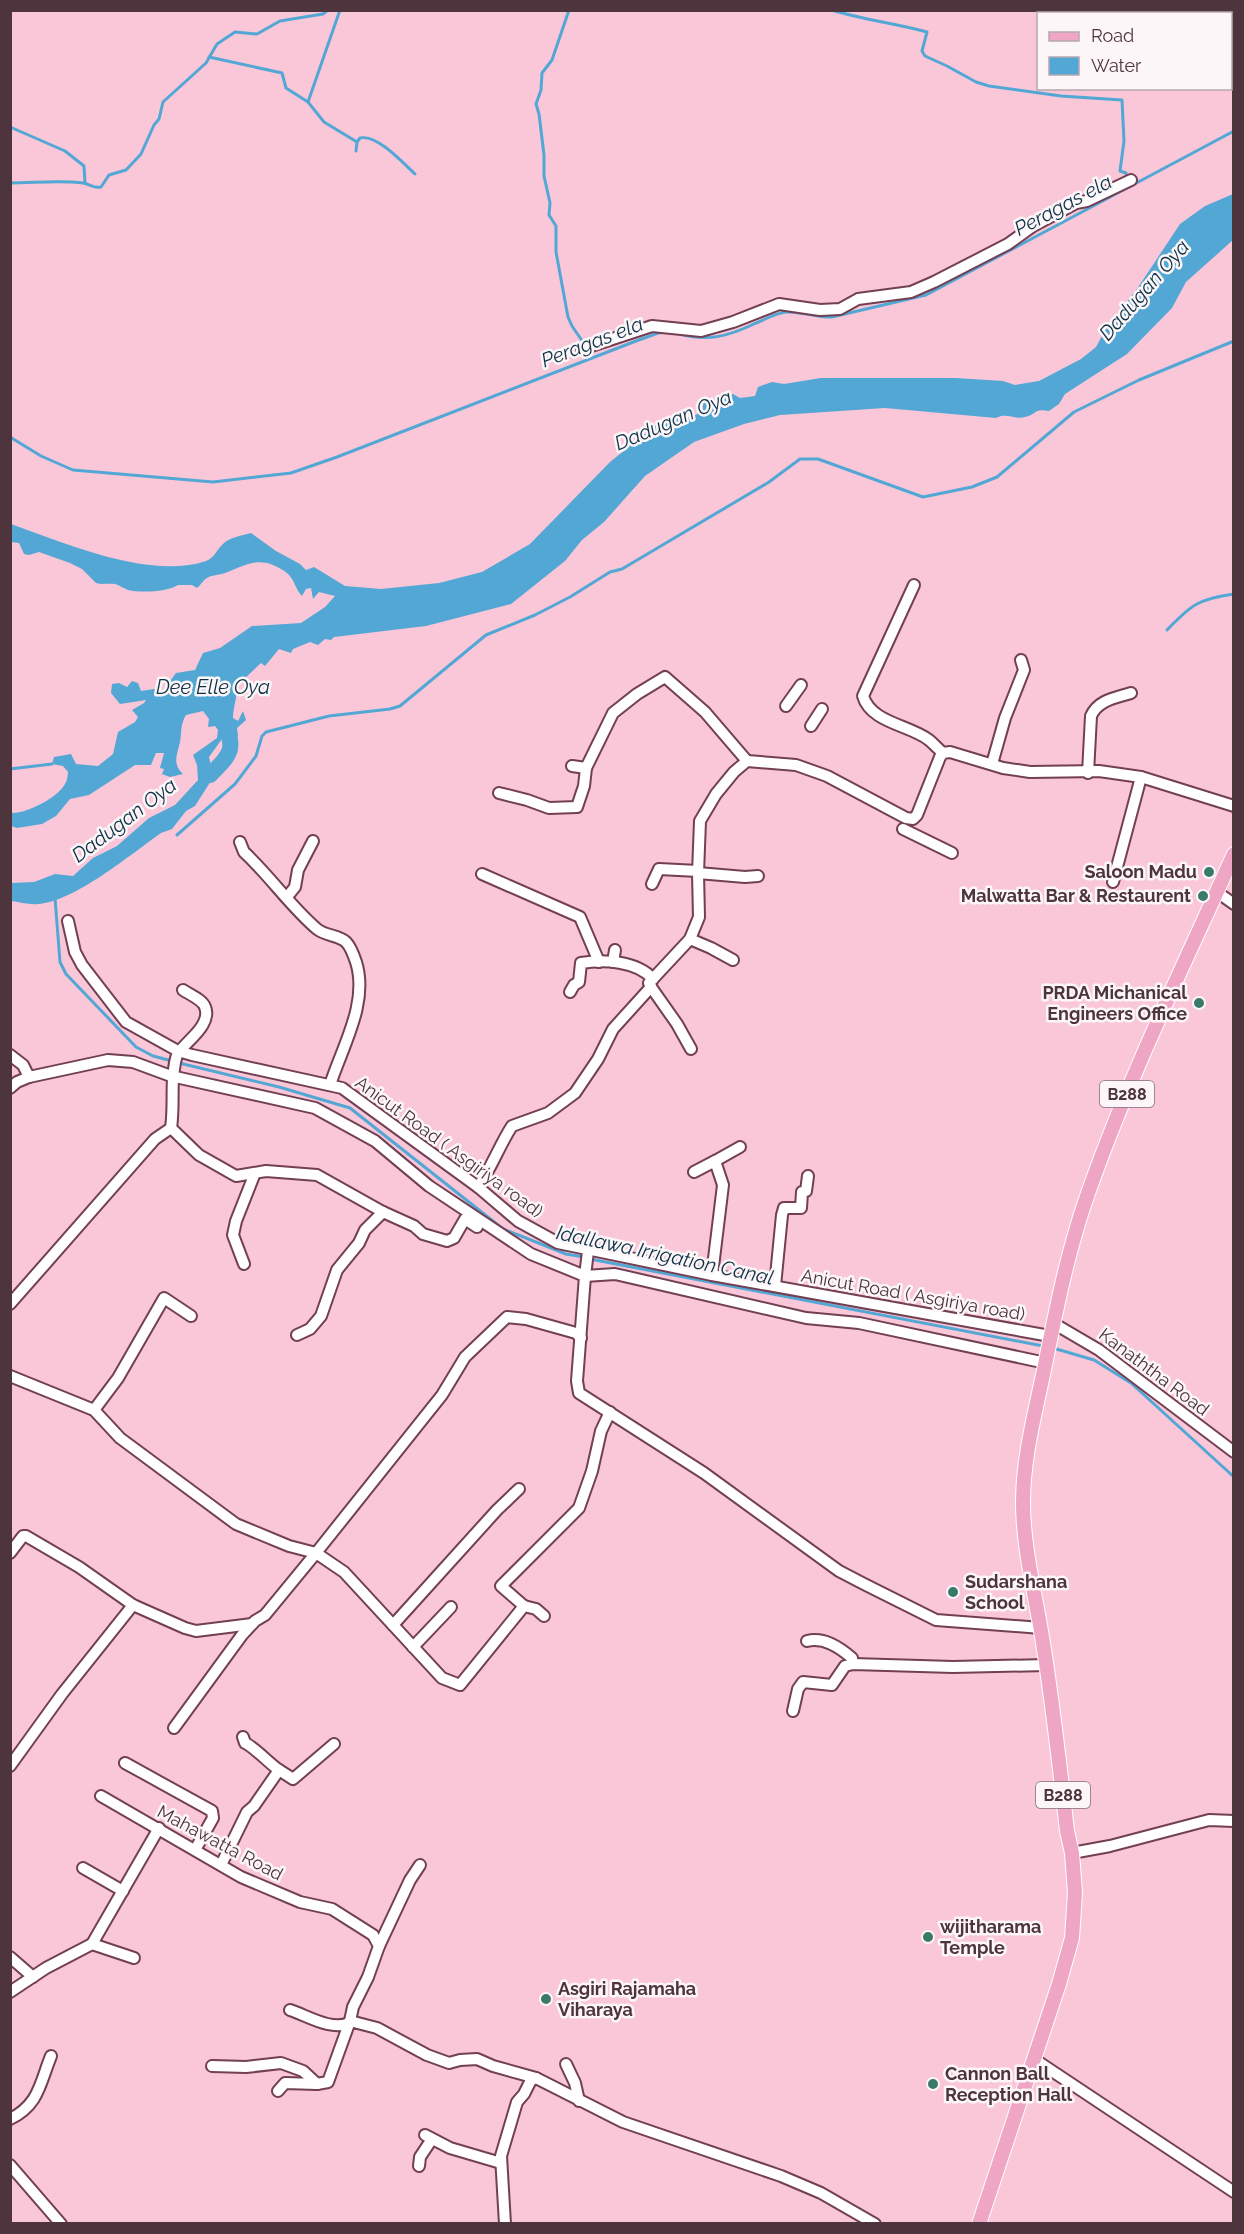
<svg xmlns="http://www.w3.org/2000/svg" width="1244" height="2234" viewBox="0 0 1244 2234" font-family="Raleway,sans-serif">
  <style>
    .water { fill: #53a7d5 }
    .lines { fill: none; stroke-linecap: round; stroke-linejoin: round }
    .stream { stroke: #53a7d5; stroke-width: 3 }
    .river { stroke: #53a7d5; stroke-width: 16 }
    .minor-casing { stroke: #723f53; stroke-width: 14 }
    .major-casing { stroke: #fff; stroke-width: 16 }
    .minor { stroke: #fff; stroke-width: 10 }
    .major { stroke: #eea6c4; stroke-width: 14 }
    .poi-dot { fill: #397a6a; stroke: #fcf6f8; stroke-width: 2 }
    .labels { text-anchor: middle; stroke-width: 5; stroke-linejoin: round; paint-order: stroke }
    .shield { fill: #fcf6f8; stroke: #826e75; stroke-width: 1.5 }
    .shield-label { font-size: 16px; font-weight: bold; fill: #4d343d }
    .poi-label { font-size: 18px; font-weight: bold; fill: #4d343d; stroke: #fcf6f8; text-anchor: start }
    .street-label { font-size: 18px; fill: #4d343d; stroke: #fcf6f8 }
    .water-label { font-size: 20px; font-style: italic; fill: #0d3246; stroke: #fcf6f8 }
  </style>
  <rect width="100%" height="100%" fill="#f9c7d8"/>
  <path class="water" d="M1233 194V240L1186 282 1172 308 1127 354 1065 394 1059 404 1049 411C1033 408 1038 414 1025 417 1014 420 1007 412 996 418L885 408 780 415 744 424 694 442 645 476 604 522 582 540 565 561 511 604 426 626 334 637 331 640 325 639 318 645 310 642 293 649 291 653 279 649 265 666 261 663 243 680H240C238 688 233 711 233 718L238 721 243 711 246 720 237 728 238 736 234 743 231 741 226 743 225 739H222L209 757 211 766 220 757 225 759 195 806 186 811 172 829 161 833C131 854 74 902 38 904 29 905 19 902 11 901V883L34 882 55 874 73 876 93 858 117 846 149 818 175 805 198 780 197 765 193 755 217 738 218 730 215 726 208 727 209 719 203 711 186 715C180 725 182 731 180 742 177 755 172 764 183 774L170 777 162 774 164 769 160 768 164 753H156L151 765H135L89 795 70 799 56 816 42 824 17 828 11 826V813C26 814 60 797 66 782 67 781 68 774 68 772L63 766 52 764 54 757 71 754 76 764 98 766 113 754 118 732 135 722 138 717 132 710 144 703 146 700 120 704 111 693 112 684 119 683 127 687 132 681 138 683 141 691 154 689 163 691 176 673 195 670 203 653 220 648 252 626 301 623 325 607 335 596 319 592 313 599 311 588 306 589 302 596C295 589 295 580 287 573 262 555 250 563 225 573 219 575 211 575 207 578 203 580 201 585 197 588L192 585H178C168 592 140 593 128 590 123 588 119 585 115 584 108 583 102 585 96 583L82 569 70 563 39 552 29 555 24 554 19 543 11 542V524C64 543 150 580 206 561 214 558 216 551 222 545 229 537 241 536 251 533L276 551 300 564 306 570 314 567 345 586 381 589 439 583 482 572 530 544 610 462 666 417C681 419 691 420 703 410V403L733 394 740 398 755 396 758 387 772 382 784 384 821 378H956L1003 381 1015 385 1039 381 1081 359 1096 347 1108 325 1137 289 1180 224 1205 206Z"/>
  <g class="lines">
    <g class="stream">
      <polyline points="569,10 552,60 542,73 541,90 536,104 539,114 544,155 544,176 550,203 549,215 556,226 556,252 568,317 572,326 585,345"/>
      <path d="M832 10C863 20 895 23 927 32L922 51 925 56 947 66 976 82 989 86 1061 96 1122 100 1124 141 1120 171 1126 173 1127 179"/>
      <polyline points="209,57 282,73 286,88 308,102 324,122 357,142"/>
      <polyline points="308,102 340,10"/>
      <polyline points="10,127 65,151 84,166 85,183"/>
      <path d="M356 151 357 142 360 138C377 134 403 163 415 174"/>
      <path d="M10 183C34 183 60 180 83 183 90 184 94 189 101 187L109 175 126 170 141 154 154 125 159 119 163 102 206 63 217 44 235 32 257 34 280 21 323 14 328 10"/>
      <path d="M676 333C708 342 727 337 756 323 766 319 776 313 786 312 802 311 817 318 832 317L926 295 1234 131"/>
      <polyline points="10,437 41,456 73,470 213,482 291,473 337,457 636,341 658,333 667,332"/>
      <path d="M1167 630C1191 605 1198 599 1234 594"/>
      <polyline points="10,769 52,764"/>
      <polyline points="177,835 235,784 256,756 262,736 266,732 329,716 390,709 400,706 486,635 535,615 570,597 610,572 622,569 769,482 800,459 818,459 923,497 972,487 997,477 1074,412 1139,380 1234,341"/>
      <polyline points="55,898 60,962 66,974 136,1047 153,1056 172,1061"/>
      <polyline points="179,1063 279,1087 350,1108 503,1229 566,1254 584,1257"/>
      <polyline points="590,1259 1043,1346"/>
      <polyline points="1053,1348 1094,1360 1131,1383 1234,1477"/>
    </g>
    <path class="river" d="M210 775C233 752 235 750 224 719"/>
    <defs>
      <g id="minor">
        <polyline points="582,349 652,326 701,331 733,322 779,304 820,310 840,309 858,299 911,292 934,282 1008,244 1033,226 1076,203 1087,201 1131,180"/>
        <path d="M914 585 863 696C871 723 910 725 929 740 934 744 938 749 943 753"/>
        <polyline points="786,706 801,685"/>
        <polyline points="811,726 822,709"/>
        <polyline points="992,764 1005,718 1024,670 1021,660"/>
        <polyline points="572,766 586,768"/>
        <path d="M1088 773 1091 716C1098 700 1115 698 1131 693"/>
        <polyline points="499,793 527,800 549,808 577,807 584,786 586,768 613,713 637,694 665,677 705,712 747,761"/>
        <polyline points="903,829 952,853"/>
        <path d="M240 842 244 852C270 876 290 906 317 929 325 936 339 935 346 942 351 947 354 956 356 962 369 1003 342 1047 330 1085"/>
        <polyline points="698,873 745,877 758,876"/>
        <polyline points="482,874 580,917 599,962"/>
        <polyline points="1113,882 1141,777"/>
        <polyline points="652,884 659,869 698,871"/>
        <polyline points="1217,892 1234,904"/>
        <polyline points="287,897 295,887 298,870 313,841"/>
        <polyline points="68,921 75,952 82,965 126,1022 178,1051 192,1055 342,1088 478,1187 518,1221 558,1243 712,1275 1050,1336"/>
        <polyline points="690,939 711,948 733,960"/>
        <polyline points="613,962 615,950"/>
        <polyline points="651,987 649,983 690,939 699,917 698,873 700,821 716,794 734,772 747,761 796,765 827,776 906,818 913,819 917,815 940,757 943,753 950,752 1003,768 1030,772 1099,771 1141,777 1234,806"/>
        <polyline points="651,987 677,1024 691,1049"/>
        <path d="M570 992 574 985 579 982 581 963C604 959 637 961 653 979"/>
        <path d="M180 1051C188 1040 212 1024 205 1007 203 1000 189 994 183 990"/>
        <polyline points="10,1055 23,1065 29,1077"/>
        <polyline points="10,1088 17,1082 29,1077 108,1060 133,1062 171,1076 315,1108 375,1141 429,1186 531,1254 585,1276 615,1274 806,1318 859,1323 1046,1363"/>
        <polyline points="171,1128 199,1155 236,1176 266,1171 317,1175 383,1212 414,1226 423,1234 447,1241 454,1238 465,1219 477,1227"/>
        <polyline points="715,1161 740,1147"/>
        <polyline points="694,1172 715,1161 723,1185 712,1275"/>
        <path d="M478 1187C492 1167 499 1146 512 1126L548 1113 575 1093 598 1059 613 1029 651 987"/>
        <polyline points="588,1251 585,1276 577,1381 579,1393 704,1473 839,1571 866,1585 936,1620 1041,1628"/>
        <polyline points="244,1264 233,1235 236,1221 255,1173"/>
        <polyline points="775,1286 782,1215 784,1208 801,1208 802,1192 806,1191 808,1176"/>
        <path d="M10 1304 155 1139 171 1128C175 1101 169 1078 178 1051"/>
        <polyline points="1053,1323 1099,1350 1234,1452"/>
        <polyline points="297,1335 310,1329 321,1316 337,1270 359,1243 365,1230 383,1212"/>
        <polyline points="10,1376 94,1410 120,1438 236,1524 289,1546 316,1553 442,1395 465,1357 507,1317 526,1319 576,1333 581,1338"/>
        <polyline points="94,1410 118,1378 164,1298 191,1316"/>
        <polyline points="10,1553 23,1536 26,1536 79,1567 133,1605 185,1628 196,1631 252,1624"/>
        <polyline points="524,1606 536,1609 544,1616"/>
        <polyline points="393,1625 497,1510 519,1489"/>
        <path d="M807 1641C824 1637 839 1647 852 1658L853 1664"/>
        <polyline points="413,1647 451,1607"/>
        <polyline points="793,1711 798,1689 803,1682 832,1685 845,1666 853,1664 953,1667 1047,1665"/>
        <polyline points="174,1728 242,1635 255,1621 265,1615 316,1553 344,1572 442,1678 460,1685 524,1606 501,1586 579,1508 592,1471 601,1431 610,1412"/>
        <polyline points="125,1763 212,1811 213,1818 195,1850"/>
        <polyline points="10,1766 62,1694 133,1605"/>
        <polyline points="279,1770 293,1779 334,1744"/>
        <polyline points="101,1796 241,1877 300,1902 332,1909 373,1935 379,1946 368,1977 353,2007 350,2021"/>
        <polyline points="1072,1853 1110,1846 1209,1820 1234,1821"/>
        <path d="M221 1865 247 1812 254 1806 279 1770C270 1764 253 1746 245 1743L243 1737"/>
        <polyline points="83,1868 123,1891"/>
        <polyline points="379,1946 410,1880 420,1865"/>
        <polyline points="10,1957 33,1977"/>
        <polyline points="134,1958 92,1944 159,1828"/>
        <polyline points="10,1992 46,1968 92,1944"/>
        <path d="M290 2010C308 2016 331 2031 349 2023"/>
        <polyline points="1034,2059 1234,2192"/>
        <polyline points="566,2064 575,2083 579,2101"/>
        <polyline points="212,2066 246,2067 281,2063 303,2071 317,2084"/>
        <polyline points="278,2091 285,2083 317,2084 328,2082 350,2021 377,2028 427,2055 449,2063 460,2060 477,2059 493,2066 536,2078"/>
        <path d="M10 2119C39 2105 40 2083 51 2056"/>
        <polyline points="425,2135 450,2148 501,2163"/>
        <polyline points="10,2165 61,2224"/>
        <polyline points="419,2166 420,2157 432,2139"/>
        <polyline points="505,2224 501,2156 517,2102 524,2094 531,2080 536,2078 623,2122 781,2176 821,2193 875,2224"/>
      </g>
      <path id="major" d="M979 2224 1059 1984 1072 1938 1075 1893 1072 1853 1067 1831C1060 1768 1053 1705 1043 1643 1036 1597 1023 1549 1023 1502 1023 1456 1036 1410 1045 1365 1056 1310 1067 1255 1085 1202 1126 1083 1182 969 1234 854"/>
    </defs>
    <use href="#minor" class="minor-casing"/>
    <use href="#major" class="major-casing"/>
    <use href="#minor" class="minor"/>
    <use href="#major" class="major"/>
  </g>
  <g class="poi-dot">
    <circle cx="1209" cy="872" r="6"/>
    <circle cx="1203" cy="896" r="6"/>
    <circle cx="1199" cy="1003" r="6"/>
    <circle cx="953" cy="1592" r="6"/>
    <circle cx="928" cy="1937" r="6"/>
    <circle cx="546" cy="1999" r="6"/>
    <circle cx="933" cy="2084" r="6"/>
  </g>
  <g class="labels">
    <g class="shield">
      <rect x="1100" y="1081" width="54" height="26" rx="4.5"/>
      <rect x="1036" y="1782" width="54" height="26" rx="4.5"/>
    </g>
    <g class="shield-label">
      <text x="1127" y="1100">B288</text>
      <text x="1063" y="1801">B288</text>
    </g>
    <g class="poi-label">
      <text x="1197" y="878" text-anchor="end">Saloon Madu</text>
      <text x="1191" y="902" text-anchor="end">Malwatta Bar &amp; Restaurent</text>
      <text x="1187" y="999" text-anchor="end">PRDA Michanical<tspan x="1187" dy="21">Engineers Office</tspan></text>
      <text x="965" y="1588">Sudarshana<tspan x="965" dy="21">School</tspan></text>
      <text x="940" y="1933">wijitharama<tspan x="940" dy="21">Temple</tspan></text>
      <text x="558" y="1995">Asgiri Rajamaha<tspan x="558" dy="21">Viharaya</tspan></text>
      <text x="945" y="2080">Cannon Ball<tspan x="945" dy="21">Reception Hall</tspan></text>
    </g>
    <g class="street-label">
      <text transform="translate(449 1147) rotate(36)" y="6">Anicut Road ( Asgiriya road)</text>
      <text transform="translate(913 1295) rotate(10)" y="6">Anicut Road ( Asgiriya road)</text>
      <text transform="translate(1154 1372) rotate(37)" y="6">Kanaththa Road</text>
      <text transform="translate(220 1843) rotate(28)" y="6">Mahawatta Road</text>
    </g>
    <g class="water-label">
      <text transform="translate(1063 205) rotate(-28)" y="7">Peragas ela</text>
      <text transform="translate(1144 290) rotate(-49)" y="7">Dadugan Oya</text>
      <text transform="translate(592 342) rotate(-21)" y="7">Peragas ela</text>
      <text transform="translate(673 420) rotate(-23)" y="7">Dadugan Oya</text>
      <text x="213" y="694">Dee Elle Oya</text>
      <text transform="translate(124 820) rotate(-37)" y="7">Dadugan Oya</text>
      <text transform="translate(665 1255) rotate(12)" y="7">Idallawa Irrigation Canal</text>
    </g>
  </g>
  <rect width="1244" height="2234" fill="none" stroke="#4d343d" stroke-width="24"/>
  <rect x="1037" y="12" width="195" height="78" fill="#fcf6f8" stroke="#b6a8ad" stroke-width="1.5"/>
  <rect x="1049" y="32" width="30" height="9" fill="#eea6c4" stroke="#b6a8ad" stroke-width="1.5"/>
  <text x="1091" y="42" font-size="18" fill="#4d343d">Road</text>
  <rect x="1049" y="57" width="30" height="18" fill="#53a7d5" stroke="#b6a8ad" stroke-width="1.5"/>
  <text x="1091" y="72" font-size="18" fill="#4d343d">Water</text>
</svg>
